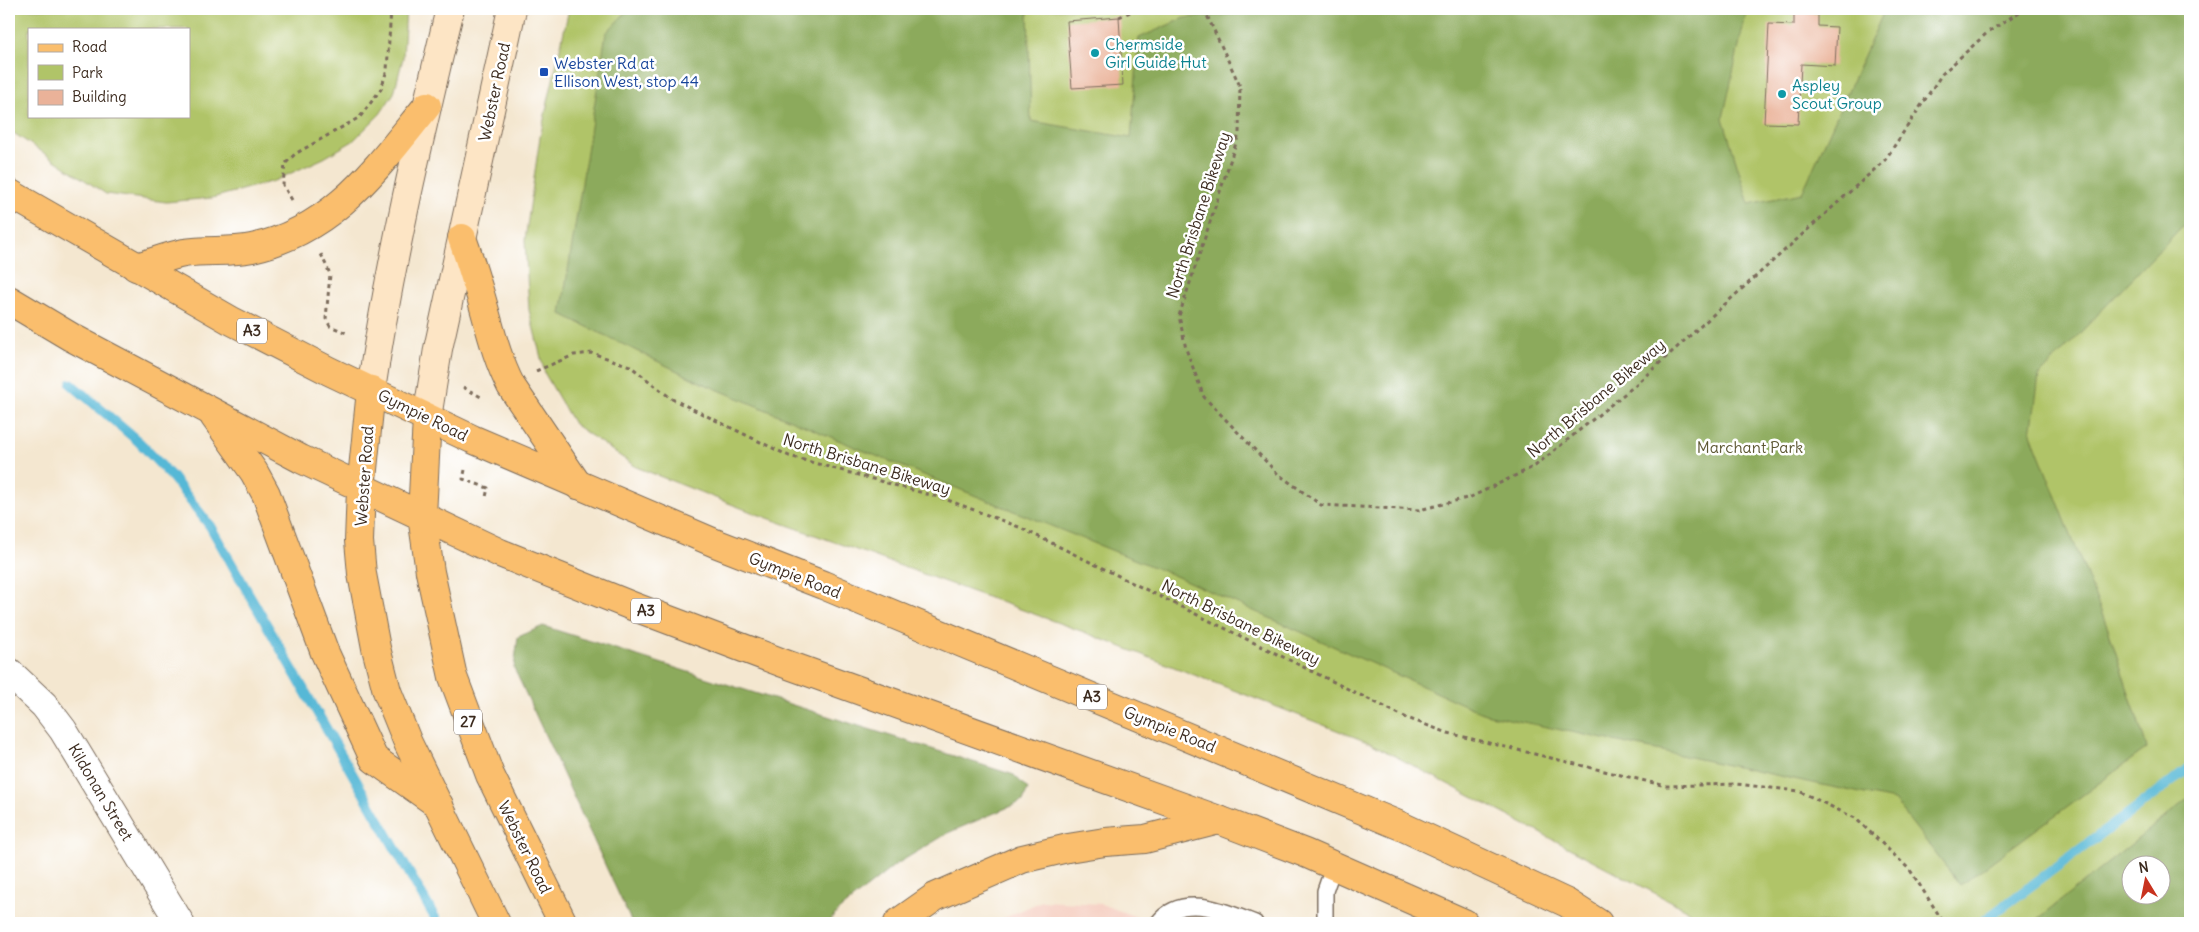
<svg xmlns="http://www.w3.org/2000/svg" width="2199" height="932" viewBox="0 0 2199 932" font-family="Delius,sans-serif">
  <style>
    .built { fill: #f6d1c5 }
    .green { fill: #b0c468; stroke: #767743; fill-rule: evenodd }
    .forest { fill: #8caa5c; stroke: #646a3d; fill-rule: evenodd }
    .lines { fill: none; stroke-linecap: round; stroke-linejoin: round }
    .stream { stroke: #57b8d6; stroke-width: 10 }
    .building { fill: #eab299 }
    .service-casing { stroke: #7c6c5c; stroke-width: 18 }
    .minor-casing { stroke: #7c6c5c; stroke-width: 30 }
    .secondary-casing { stroke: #7c6c5c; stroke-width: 30 }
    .primary-casing { stroke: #7c6c5c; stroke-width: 30 }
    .trunk-casing { stroke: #7c6c5c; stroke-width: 30 }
    .path { stroke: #7c6c5c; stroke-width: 3; stroke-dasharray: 4 4; stroke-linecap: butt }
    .service { stroke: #fff; stroke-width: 15 }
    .minor { stroke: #fff; stroke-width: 28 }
    .secondary { stroke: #fde5c5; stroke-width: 28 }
    .primary { stroke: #fabe6d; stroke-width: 28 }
    .trunk { stroke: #fabe6d; stroke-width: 28 }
    .culture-dot { fill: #0f9aa8; stroke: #fff; stroke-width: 2 }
    .transit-dot { fill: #1a4fb4; stroke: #fff; stroke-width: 2 }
    .labels { text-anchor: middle; stroke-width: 5; stroke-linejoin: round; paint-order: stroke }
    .shield { fill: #fff; stroke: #766a62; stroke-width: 1 }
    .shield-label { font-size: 15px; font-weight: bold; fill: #3b2a1e }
    .culture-label { font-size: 16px; fill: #0d838f; stroke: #fff; text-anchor: start }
    .transit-label { font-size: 16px; fill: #164399; stroke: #fff; text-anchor: start }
    .street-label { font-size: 16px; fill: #3b2a1e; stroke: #fff }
    .park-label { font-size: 16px; fill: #5e5834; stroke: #fff }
  </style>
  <rect width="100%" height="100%" fill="#fff"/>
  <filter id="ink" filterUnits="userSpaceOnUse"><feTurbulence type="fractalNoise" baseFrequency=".02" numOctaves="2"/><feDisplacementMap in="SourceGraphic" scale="10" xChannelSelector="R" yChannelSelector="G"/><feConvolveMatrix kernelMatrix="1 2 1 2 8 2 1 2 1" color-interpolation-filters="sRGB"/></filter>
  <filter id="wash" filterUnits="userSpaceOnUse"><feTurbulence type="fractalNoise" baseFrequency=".0096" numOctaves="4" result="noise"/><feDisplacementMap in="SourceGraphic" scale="20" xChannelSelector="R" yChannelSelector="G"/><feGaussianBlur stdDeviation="1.12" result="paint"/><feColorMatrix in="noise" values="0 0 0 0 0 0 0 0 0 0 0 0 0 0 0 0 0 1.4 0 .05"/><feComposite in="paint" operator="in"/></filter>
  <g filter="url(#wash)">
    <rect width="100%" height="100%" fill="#f4e7d0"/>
    <polygon class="built" points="1042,901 1101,904 1153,923 993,923"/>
    <g class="green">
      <path d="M9 9H406L403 58 394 93 380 114 353 141 324 158 274 181 212 198 166 202 106 194 9 130ZM29 29H189V116H29Z"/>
      <path d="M569 9H2190V923H1706L1685 909 1370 743 1081 631 754 513 636 467 574 424 545 374 529 310 525 240 540 137ZM2132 864H2162V894H2132Z"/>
    </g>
    <g class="forest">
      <polygon points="629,9 1028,9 1031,121 1131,138 1139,38 1184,18 1291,9 1747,9 1723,118 1749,204 1802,193 1885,9 2190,9 2190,218 2039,376 2031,434 2108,629 2147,748 1960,885 1894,800 1485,714 1171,574 874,455 702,383 561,314 606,33"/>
      <polygon points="543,626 1014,775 1028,789 1023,801 950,832 895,865 838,911 828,923 632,923 514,668 518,637"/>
      <path d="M2190 797V923H2033ZM2132 864H2162V894H2132Z"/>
    </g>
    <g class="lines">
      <g class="stream">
        <polyline points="71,384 139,442 173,478 210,526 438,923"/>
        <polyline points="1981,923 2190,768"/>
      </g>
    </g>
    <g id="blocks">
      <g class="building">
        <polygon points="1794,13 1818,14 1818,26 1837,27 1835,66 1801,64 1798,124 1764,123 1769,24 1794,25"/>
        <polygon points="1119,17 1123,85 1072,88 1067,21"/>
      </g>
    </g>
  </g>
  <g filter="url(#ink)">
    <use href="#blocks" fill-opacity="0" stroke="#7c6c5c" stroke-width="1"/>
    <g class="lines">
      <defs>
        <g id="service">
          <path d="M1158 923C1182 891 1226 912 1255 923"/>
          <polyline points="1325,923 1325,891 1334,865"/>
        </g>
        <polyline id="minor" points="9,672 44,705 63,730 180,923"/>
        <g id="secondary">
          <path d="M371 390C390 262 420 135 450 9"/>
          <polyline points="427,418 438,349 512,9"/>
        </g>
        <g id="primary">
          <polyline points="371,390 361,489 359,541 362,574 376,648 387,691 408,743 496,923"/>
          <polyline points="427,418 422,516 430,572 453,677 490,775 563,923"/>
        </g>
        <g id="trunk">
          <polyline points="9,193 230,320 329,371 472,439 715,543 823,585 1401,826 1567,903 1598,923"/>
          <path d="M462 238C469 257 475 277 481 297 490 328 496 357 511 386L578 485"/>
          <path d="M136 267C152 263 168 256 184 253 206 249 229 253 252 248 335 230 377 167 427 106"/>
          <polyline points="9,300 71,337 301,459 500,553 632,606 783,663 1219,820 1305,853 1464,923"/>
          <polyline points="214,416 254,472 266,494 325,653 374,759 439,805"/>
          <polyline points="898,923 935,897 1022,859 1068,848 1105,842 1145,839 1219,820"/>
        </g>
      </defs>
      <use href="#service" class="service-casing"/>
      <use href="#minor" class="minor-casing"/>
      <use href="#secondary" class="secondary-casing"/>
      <use href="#primary" class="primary-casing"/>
      <use href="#trunk" class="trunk-casing"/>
      <g class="path">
        <polyline points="1204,9 1240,86 1239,134 1179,316 1186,349 1204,397 1278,474 1321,505 1419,510 1471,497 1535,466 1633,387 1885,160 1942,74 1988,32 2024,9"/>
        <polyline points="1119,17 1137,9"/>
        <polyline points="292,200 283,185 285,164 295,154 360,117 381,89 387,70 391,9"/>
        <polyline points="321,254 330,274 326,319 330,326 349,334"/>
        <polyline points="536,371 574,355 592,353 630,366 672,399 789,456 945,499 1019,527 1407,718 1448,733 1666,786 1736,784 1799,791 1855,818 1910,870 1944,923"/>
        <polyline points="463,387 481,397"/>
        <polyline points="465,470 463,479 488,488 486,497"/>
      </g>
      <use href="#service" class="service"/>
      <use href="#minor" class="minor"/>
      <use href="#secondary" class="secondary"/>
      <use href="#primary" class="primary"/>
      <use href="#trunk" class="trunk"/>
    </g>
  </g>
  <g class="culture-dot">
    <circle cx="1095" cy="53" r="5"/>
    <circle cx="1782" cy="94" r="5"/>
  </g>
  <rect class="transit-dot" x="539" y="67" width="10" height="10" rx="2.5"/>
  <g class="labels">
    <g class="shield">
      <rect x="237" y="318.5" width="30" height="25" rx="4"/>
      <rect x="631" y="598.5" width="30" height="25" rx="4"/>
      <rect x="1077" y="684.5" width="30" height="25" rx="4"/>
      <rect x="454" y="709.5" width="28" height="25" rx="4"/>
    </g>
    <g class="shield-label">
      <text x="252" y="336">A3</text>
      <text x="646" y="616">A3</text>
      <text x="1092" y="702">A3</text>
      <text x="468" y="727">27</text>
    </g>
    <g class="culture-label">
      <text x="1105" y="50">Chermside<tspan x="1105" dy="18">Girl Guide Hut</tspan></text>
      <text x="1792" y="91">Aspley<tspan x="1792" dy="18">Scout Group</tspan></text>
    </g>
    <g class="transit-label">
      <text x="554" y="69">Webster Rd at<tspan x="554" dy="18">Ellison West, stop 44</tspan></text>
    </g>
    <g class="street-label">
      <text transform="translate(494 92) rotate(-78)" y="6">Webster Road</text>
      <text transform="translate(1198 215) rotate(-72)" y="6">North Brisbane Bikeway</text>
      <text transform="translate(1596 398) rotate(-40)" y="6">North Brisbane Bikeway</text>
      <text transform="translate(423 415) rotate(26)" y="6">Gympie Road</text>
      <text transform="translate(867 464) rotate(17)" y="6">North Brisbane Bikeway</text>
      <text transform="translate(364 476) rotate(-86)" y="6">Webster Road</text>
      <text transform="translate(795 575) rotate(22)" y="6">Gympie Road</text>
      <text transform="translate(1241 622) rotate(26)" y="6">North Brisbane Bikeway</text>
      <text transform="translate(1170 729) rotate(22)" y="6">Gympie Road</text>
      <text transform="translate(101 792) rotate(59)" y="6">Kildonan Street</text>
      <text transform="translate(525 847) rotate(64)" y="6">Webster Road</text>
    </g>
    <g class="park-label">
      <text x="1750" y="453">Marchant Park</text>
    </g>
  </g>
  <rect width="2199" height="932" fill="none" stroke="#fff" stroke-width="30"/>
  <rect x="28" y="28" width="162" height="90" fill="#ffffff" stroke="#b1aaa5"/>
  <rect x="38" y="44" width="25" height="8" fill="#fabe6d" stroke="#b1aaa5"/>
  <text x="72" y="52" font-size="15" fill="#3b2a1e">Road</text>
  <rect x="38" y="65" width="25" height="15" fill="#b0c468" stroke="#b1aaa5"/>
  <text x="72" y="78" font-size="15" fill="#3b2a1e">Park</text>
  <rect x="38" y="90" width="25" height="15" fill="#eab299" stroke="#b1aaa5"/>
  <text x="72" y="102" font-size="15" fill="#3b2a1e">Building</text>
  <g transform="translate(2146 880) rotate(350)"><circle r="24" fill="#ffffff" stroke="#b1aaa5"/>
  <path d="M0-4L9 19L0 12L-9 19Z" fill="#c8321e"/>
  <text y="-8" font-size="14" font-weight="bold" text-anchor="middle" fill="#3b2a1e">N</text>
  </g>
</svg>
